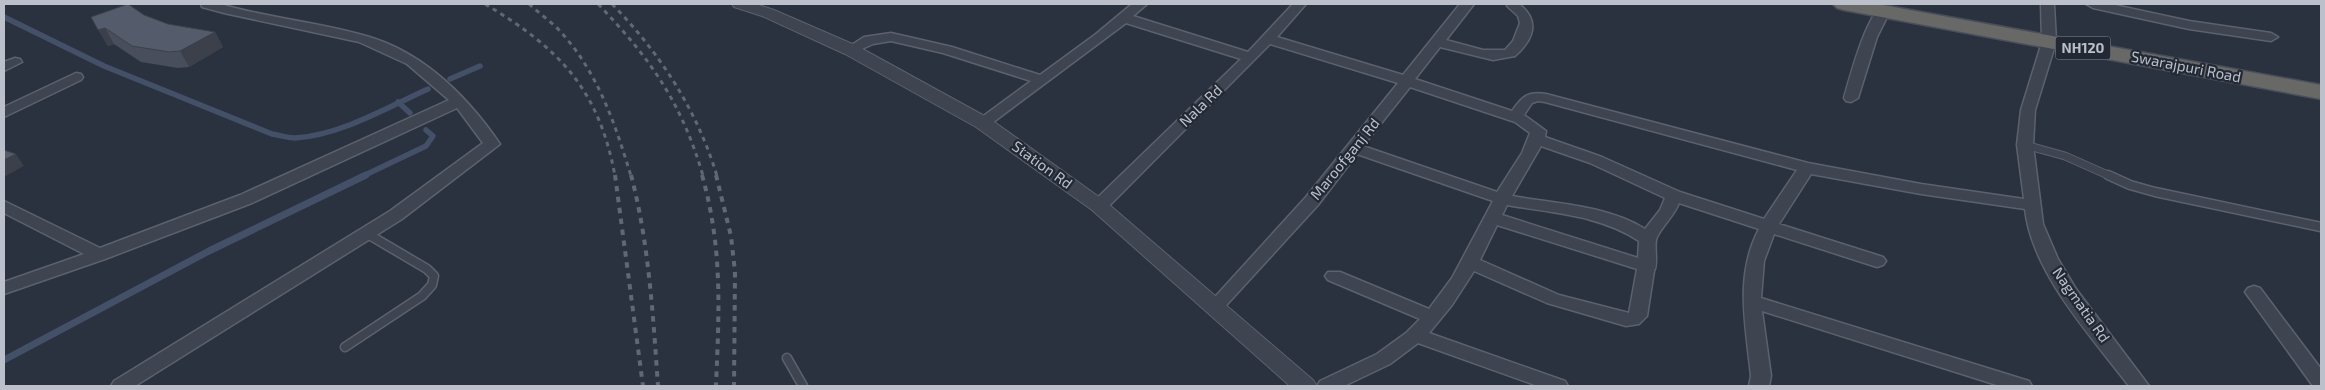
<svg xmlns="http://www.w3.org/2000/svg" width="2325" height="390" viewBox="0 0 2325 390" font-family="'Exo 2',sans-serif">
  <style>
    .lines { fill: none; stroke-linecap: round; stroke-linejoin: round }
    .stream-far1 { stroke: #445068; stroke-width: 5.5 }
    .stream { stroke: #445068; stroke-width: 7 }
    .service-far1-casing { stroke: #5c626d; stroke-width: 9 }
    .service-casing { stroke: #5c626d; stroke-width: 11 }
    .minor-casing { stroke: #5c626d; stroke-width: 3 }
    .tertiary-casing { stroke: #5c626d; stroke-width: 2 }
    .trunk-casing { stroke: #494f5a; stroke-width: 3 }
    .service-far1 { stroke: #3e4450; stroke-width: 7 }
    .service { stroke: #3e4450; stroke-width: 8 }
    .minor { fill: #3e4450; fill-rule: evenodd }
    .tertiary { fill: #3e4450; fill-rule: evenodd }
    .trunk { fill: #686866; fill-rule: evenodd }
    .rail-far1 { stroke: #606876; stroke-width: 3; stroke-dasharray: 4.5 4.5; stroke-linecap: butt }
    .rail { stroke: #606876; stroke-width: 4; stroke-dasharray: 5.5 5.5; stroke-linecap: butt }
    .wall { fill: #484e5b }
    .shaded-wall { fill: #3b404a }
    .building { fill: #545b6a; stroke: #3b404a }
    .labels { text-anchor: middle; stroke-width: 4.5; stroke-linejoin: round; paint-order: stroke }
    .shield { fill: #222935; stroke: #8d939d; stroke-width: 1 }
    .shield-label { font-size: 14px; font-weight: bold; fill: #bbc0ca }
    .street-label { font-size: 15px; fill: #bbc0ca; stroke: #222935 }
  </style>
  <rect width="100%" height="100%" fill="#2a3240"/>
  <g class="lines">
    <g class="stream-far1">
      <path d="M4 17 104 66 272 134C279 135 287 138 295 138 341 135 386 108 428 89"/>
      <polyline points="450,79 480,66"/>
      <polyline points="398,102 410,113"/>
      <polyline points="363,176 426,146 433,136 426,130"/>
    </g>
    <polyline class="stream" points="4,360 209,251 366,175"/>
    <defs>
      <polyline id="service-far1" points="2025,145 2065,156 2110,176"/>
      <g id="service">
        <polyline points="2108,175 2130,185 2155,192 2321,227"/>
        <polyline points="345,347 422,296 432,285 434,276 427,269 366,233"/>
        <polyline points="787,358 803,386"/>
      </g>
      <g id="minor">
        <path d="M201 4H220C268 18 318 22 366 36 423 52 467 96 500 144L402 219 135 386H111L114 381 390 211 483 143 457 108 252 203 105 259 4 294V282L84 254 4 213V201L100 248 240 195 449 100 407 64 359 42 224 13 202 7Z"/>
        <path d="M1132 4H1147L1133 16 1248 52 1293 4H1306L1277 37 1403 75 1460 4H1474L1446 40 1483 50H1505L1513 41 1520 23 1518 16 1507 6 1509 4H1519C1541 21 1533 40 1515 56L1493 60 1440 47 1415 79 1512 111C1522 97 1527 91 1546 94L1808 163 1921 184 2024 199 2017 145 2021 110 2042 42 2041 4H2054L2056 42 2035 110 2033 145 2043 224 2058 259 2076 289 2149 386H2129C2091 336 2032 273 2025 209L1921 194 1811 174 1779 224 1883 257 1886 261 1883 265 1877 267 1774 234 1764 261 1761 298 2029 381 2032 386H2000L1762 311 1771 376 1769 386H1749L1751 376C1746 326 1734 276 1759 229L1679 203C1674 216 1663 225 1657 237 1653 244 1659 264 1654 271L1647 316 1639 324 1626 326 1547 303 1474 271 1452 305 1429 333 1565 381 1568 386H1538L1418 343 1390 364 1344 386H1317L1320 381 1377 354 1406 333 1420 319 1328 280 1325 276 1328 272H1340L1429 309 1452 278 1493 201 1357 154 1318 205 1220 312 1214 314 1208 312 1205 308 1306 197 1398 83 1270 44 1105 210H1093L1091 206 1093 202 1241 59 1126 23 988 126 983 128 975 123 978 120 1031 81 943 53 891 41 873 44 851 54 844 50 864 37 891 33 952 47 1040 75 1096 34ZM1410 87 1515 122 1530 133 1522 153 1497 192 1363 146ZM1538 101 1545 102 1797 170 1764 219 1680 192 1602 157 1545 137 1546 131 1524 115 1532 103ZM1541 146 1590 163 1665 198 1660 210 1645 229C1606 205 1555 204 1512 196ZM1507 205C1552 213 1600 215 1639 241L1638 258 1502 215ZM1497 225 1637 269 1629 313 1559 295 1480 260Z"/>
        <polygon points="2086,4 2110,4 2189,21 2271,33 2278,37 2271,41 2189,29 2093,8"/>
        <path d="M1883 7 1890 11 1877 37 1858 98 1851 102 1846 101 1844 98C1849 81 1867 11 1883 7Z"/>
        <polygon points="15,58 20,59 22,62 4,71 4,62"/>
        <polygon points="76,73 81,74 83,77 81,80 4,117 4,107"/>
        <polygon points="2254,286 2260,288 2321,369 2321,386 2313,386 2248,296 2245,292 2248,288"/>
      </g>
      <polygon id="tertiary" points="732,4 756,4 774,10 857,46 990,119 1106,202 1313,380 1317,386 1290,386 1092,210 976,127 845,54 762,16 734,7"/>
      <polygon id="trunk" points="1833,4 1877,4 2321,85 2321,99 1844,10 1837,8"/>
    </defs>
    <use href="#service-far1" class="service-far1-casing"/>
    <use href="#service" class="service-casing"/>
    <use href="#minor" class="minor-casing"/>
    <use href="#tertiary" class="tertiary-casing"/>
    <use href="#trunk" class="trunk-casing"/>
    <use href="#service-far1" class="service-far1"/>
    <use href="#service" class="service"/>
    <use href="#minor" class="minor"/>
    <use href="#tertiary" class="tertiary"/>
    <use href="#trunk" class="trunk"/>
    <g class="rail-far1">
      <path d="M485 4C559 48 599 89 615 176"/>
      <path d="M529 4C541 15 556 25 566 38 600 78 616 127 631 176"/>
      <path d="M598 4C650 58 682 103 703 176"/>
      <path d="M612 4C660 53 697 110 717 176"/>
    </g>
    <g class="rail">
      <polyline points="615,175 643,386"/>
      <path d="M631 175C649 243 653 316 658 386"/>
      <path d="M702 175C723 249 719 311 716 386"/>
      <polyline points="716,175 731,236 735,272 734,386"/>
    </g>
  </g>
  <polygon class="wall" points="144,15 168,24 215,32 223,47 189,67 178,68 141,62 114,44 108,46 91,17"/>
  <g class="shaded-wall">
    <polygon points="105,28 114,44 108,46 98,30"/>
    <polygon points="215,32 223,47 189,67 180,51"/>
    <polygon points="16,154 24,166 4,177 4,160"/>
  </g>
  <g class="building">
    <polygon points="128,4 144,15 168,24 215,32 180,51 169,52 132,46 105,28 98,30 91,17"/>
    <polygon points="4,150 16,154 4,160"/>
  </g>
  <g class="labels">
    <rect class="shield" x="2055.5" y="36.5" width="55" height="23" rx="4"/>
    <g class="shield-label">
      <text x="2083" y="53">NH120</text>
    </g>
    <g class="street-label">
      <text transform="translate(2186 67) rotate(11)" y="5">Swarajpuri Road</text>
      <text transform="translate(1201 106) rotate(-44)" y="5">Nala Rd</text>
      <text transform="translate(1345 159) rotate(-51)" y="5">Maroofganj Rd</text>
      <text transform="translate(1042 165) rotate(36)" y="5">Station Rd</text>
      <text transform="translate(2081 305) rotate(55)" y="5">Nagmatia Rd</text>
    </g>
  </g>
  <rect width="2325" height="390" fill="none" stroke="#bbc0ca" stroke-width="10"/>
</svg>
